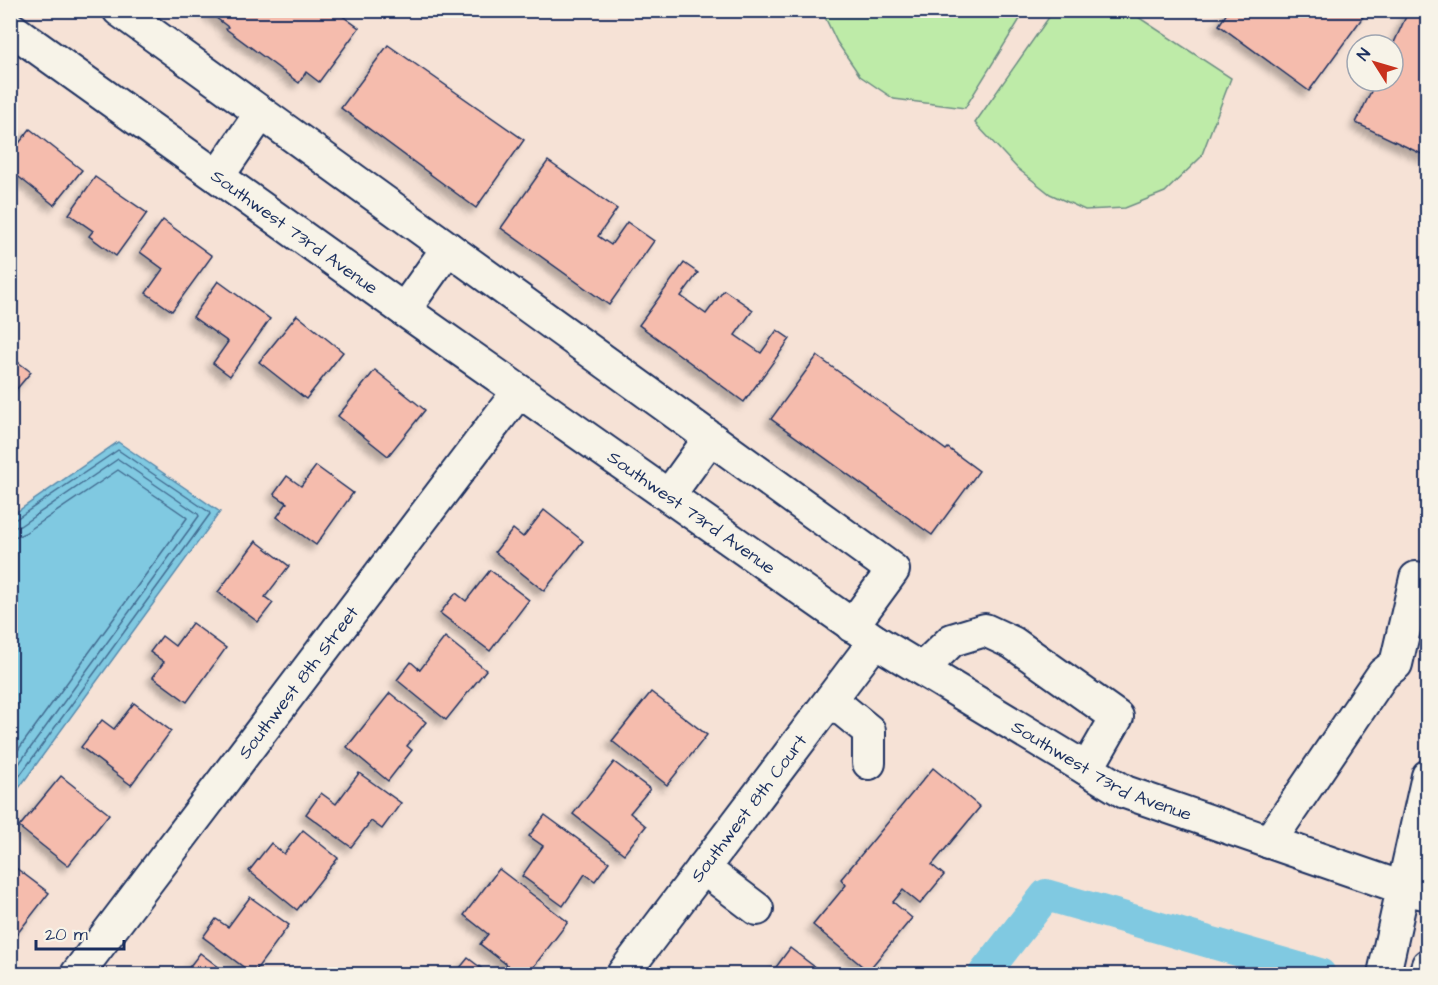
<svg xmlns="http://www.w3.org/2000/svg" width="1438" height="985" viewBox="0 0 1438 985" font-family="'Architects Daughter',sans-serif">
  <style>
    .green { fill: #beeba8; stroke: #6c8d83; stroke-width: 1.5 }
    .water { fill: #80c9e1; stroke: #588bad; stroke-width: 1.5 }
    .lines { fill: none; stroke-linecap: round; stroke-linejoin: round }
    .shore { stroke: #436d92; stroke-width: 1.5 }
    .canal { stroke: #80c9e1; stroke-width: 32 }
    .building { fill: #f5bcad; stroke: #1b2f5e; stroke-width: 1.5; filter: url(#shadow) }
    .minor-casing { stroke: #1b2f5e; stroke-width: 36 }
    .minor { stroke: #f7f3e8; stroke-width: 32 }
    .labels { text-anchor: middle; stroke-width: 6; stroke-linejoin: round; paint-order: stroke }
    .street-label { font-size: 18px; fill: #1b2f5e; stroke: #f7f3e8 }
  </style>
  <defs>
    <filter id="shadow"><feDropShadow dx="-5.5" dy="5.5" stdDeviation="3" flood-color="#0004"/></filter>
  </defs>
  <rect width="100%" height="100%" fill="#f6e2d6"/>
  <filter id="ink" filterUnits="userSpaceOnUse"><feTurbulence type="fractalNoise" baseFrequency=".0167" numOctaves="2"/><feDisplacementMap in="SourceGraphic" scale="12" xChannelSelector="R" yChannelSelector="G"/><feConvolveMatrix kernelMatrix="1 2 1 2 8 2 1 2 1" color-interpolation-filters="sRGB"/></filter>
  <g filter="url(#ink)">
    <g class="green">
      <polygon points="1054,10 1129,11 1231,78 1201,157 1165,192 1125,208 1085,210 1050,194 1017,168 975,123"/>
      <polygon points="822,11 1025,11 965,108 894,99 860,76 837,42"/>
    </g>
    <polygon class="water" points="118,442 220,512 11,799 11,516"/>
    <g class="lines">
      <g class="shore">
        <polyline points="10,520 16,519 118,450 209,512 210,514 10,789"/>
        <polyline points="10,528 20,526 118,459 198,514 199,516 10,776"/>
        <polyline points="10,537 18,536 25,533 118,470 185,516 187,518 10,761"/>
      </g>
      <polyline class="canal" points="984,974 1046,895 1320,974"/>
    </g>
    <g class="building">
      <polygon points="206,10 334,10 359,28 319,82 306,72 299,83 226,29 228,27"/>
      <polygon points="1229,10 1368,10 1309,91 1219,25"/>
      <polygon points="1409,10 1428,10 1428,157 1356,123 1376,81 1393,81 1393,45"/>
      <polygon points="388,45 524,140 476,208 341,108"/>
      <polygon points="30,129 82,170 54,205 10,170 10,155"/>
      <polygon points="548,161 617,209 598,236 611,245 627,222 654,241 609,305 501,228"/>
      <polygon points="95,177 147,213 116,256 89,236 93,231 69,214"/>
      <polygon points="163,220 212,256 172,311 146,293 163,269 140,252"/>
      <polygon points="684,263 698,273 681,296 706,314 724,290 753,310 735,335 761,353 777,330 790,339 744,402 639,325"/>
      <polygon points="218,281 270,319 230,376 213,363 228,342 193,317"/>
      <polygon points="297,315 343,352 306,399 259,362"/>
      <polygon points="10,356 31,372 10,397"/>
      <polygon points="817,356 946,450 948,448 979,471 932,535 771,419"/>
      <polygon points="375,370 425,410 388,456 338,416"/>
      <polygon points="316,466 353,493 316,545 277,517 287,503 274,494 287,476 301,486"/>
      <polygon points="544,510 583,541 544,591 495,552 513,529 523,537"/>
      <polygon points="256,541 289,566 265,597 273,603 258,622 218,592"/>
      <polygon points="490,570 529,600 490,651 440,613 456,593 466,601"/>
      <polygon points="192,623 226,648 187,702 153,677 164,662 150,652 162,636 175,646"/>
      <polygon points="445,637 486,670 446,720 397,680 411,662 420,670"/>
      <polygon points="651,692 707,735 667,785 612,741"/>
      <polygon points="390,693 426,722 407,746 412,750 388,781 347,747"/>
      <polygon points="134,703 171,731 131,785 81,747 102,720 114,729"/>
      <polygon points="614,762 650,789 630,813 646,826 624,854 573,814"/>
      <polygon points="933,768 980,807 932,865 944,875 920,904 903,890 893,902 912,918 868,971 813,925 846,885 841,879"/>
      <polygon points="359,773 401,803 382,829 371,821 351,847 306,814 321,793 336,804"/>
      <polygon points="61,776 109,814 68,866 19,827"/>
      <polygon points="545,815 609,862 595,881 585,874 563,906 522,876 543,846 529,836"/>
      <polygon points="303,830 338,858 297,910 249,871 271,843 284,854"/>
      <polygon points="12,865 49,893 10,943 10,866"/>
      <polygon points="499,869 568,922 528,974 519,974 480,944 488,934 464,915"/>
      <polygon points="250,897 289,925 253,974 203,937 216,919 228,927"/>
      <polygon points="790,948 824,974 771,974"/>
      <polygon points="200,953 228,974 184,974"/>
      <polygon points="468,958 489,974 455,974"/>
    </g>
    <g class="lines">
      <defs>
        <g id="minor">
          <polyline points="119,10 893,570 852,626"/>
          <path id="s1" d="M10 28 404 310 875 641 1125 792 1403 888 1428 894"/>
          <polyline points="218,176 261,113"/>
          <polyline points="404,310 448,248"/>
          <polyline points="669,495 710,438"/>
          <polyline points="922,669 952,640 985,630 1013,643 1117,717 1087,769"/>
          <polyline points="831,700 869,731 869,763"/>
          <polyline points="1269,842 1383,674 1396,664 1416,578 1428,581"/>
          <polyline points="703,868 757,909"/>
          <path id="s2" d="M77 974 519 391"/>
          <path id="s3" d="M623 974 875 641"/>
          <polyline points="1384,974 1428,776"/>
          <polyline points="1425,974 1428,965"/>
        </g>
      </defs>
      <use href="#minor" class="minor-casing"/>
      <use href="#minor" class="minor"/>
    </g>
  </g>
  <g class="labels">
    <g class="street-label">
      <text dy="6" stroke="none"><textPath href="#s1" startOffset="350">Southwest 73rd Avenue</textPath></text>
      <text dy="6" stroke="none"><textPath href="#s1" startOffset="836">Southwest 73rd Avenue</textPath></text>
      <text dy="6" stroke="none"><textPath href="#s2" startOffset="366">Southwest 8th Street</textPath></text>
      <text dy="6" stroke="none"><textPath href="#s1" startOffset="1322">Southwest 73rd Avenue</textPath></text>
      <text dy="6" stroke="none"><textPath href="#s3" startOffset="208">Southwest 8th Court</textPath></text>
    </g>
  </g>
  <rect width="1438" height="985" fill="none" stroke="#f7f3e8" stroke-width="36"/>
  <rect x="18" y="18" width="1402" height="949" fill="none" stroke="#1b2f5e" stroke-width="2" filter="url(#ink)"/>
  <g transform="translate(1375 63) rotate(307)"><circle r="28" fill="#f7f3e8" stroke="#9fa5b1" stroke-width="1.5"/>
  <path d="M0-4.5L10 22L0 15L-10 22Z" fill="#c8321e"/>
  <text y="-9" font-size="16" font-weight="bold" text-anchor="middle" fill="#1b2f5e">N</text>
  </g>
  <path d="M36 940v9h88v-9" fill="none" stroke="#1b2f5e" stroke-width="3"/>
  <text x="45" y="940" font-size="18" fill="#1b2f5e" stroke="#f7f3e8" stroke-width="4.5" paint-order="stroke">20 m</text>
</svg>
